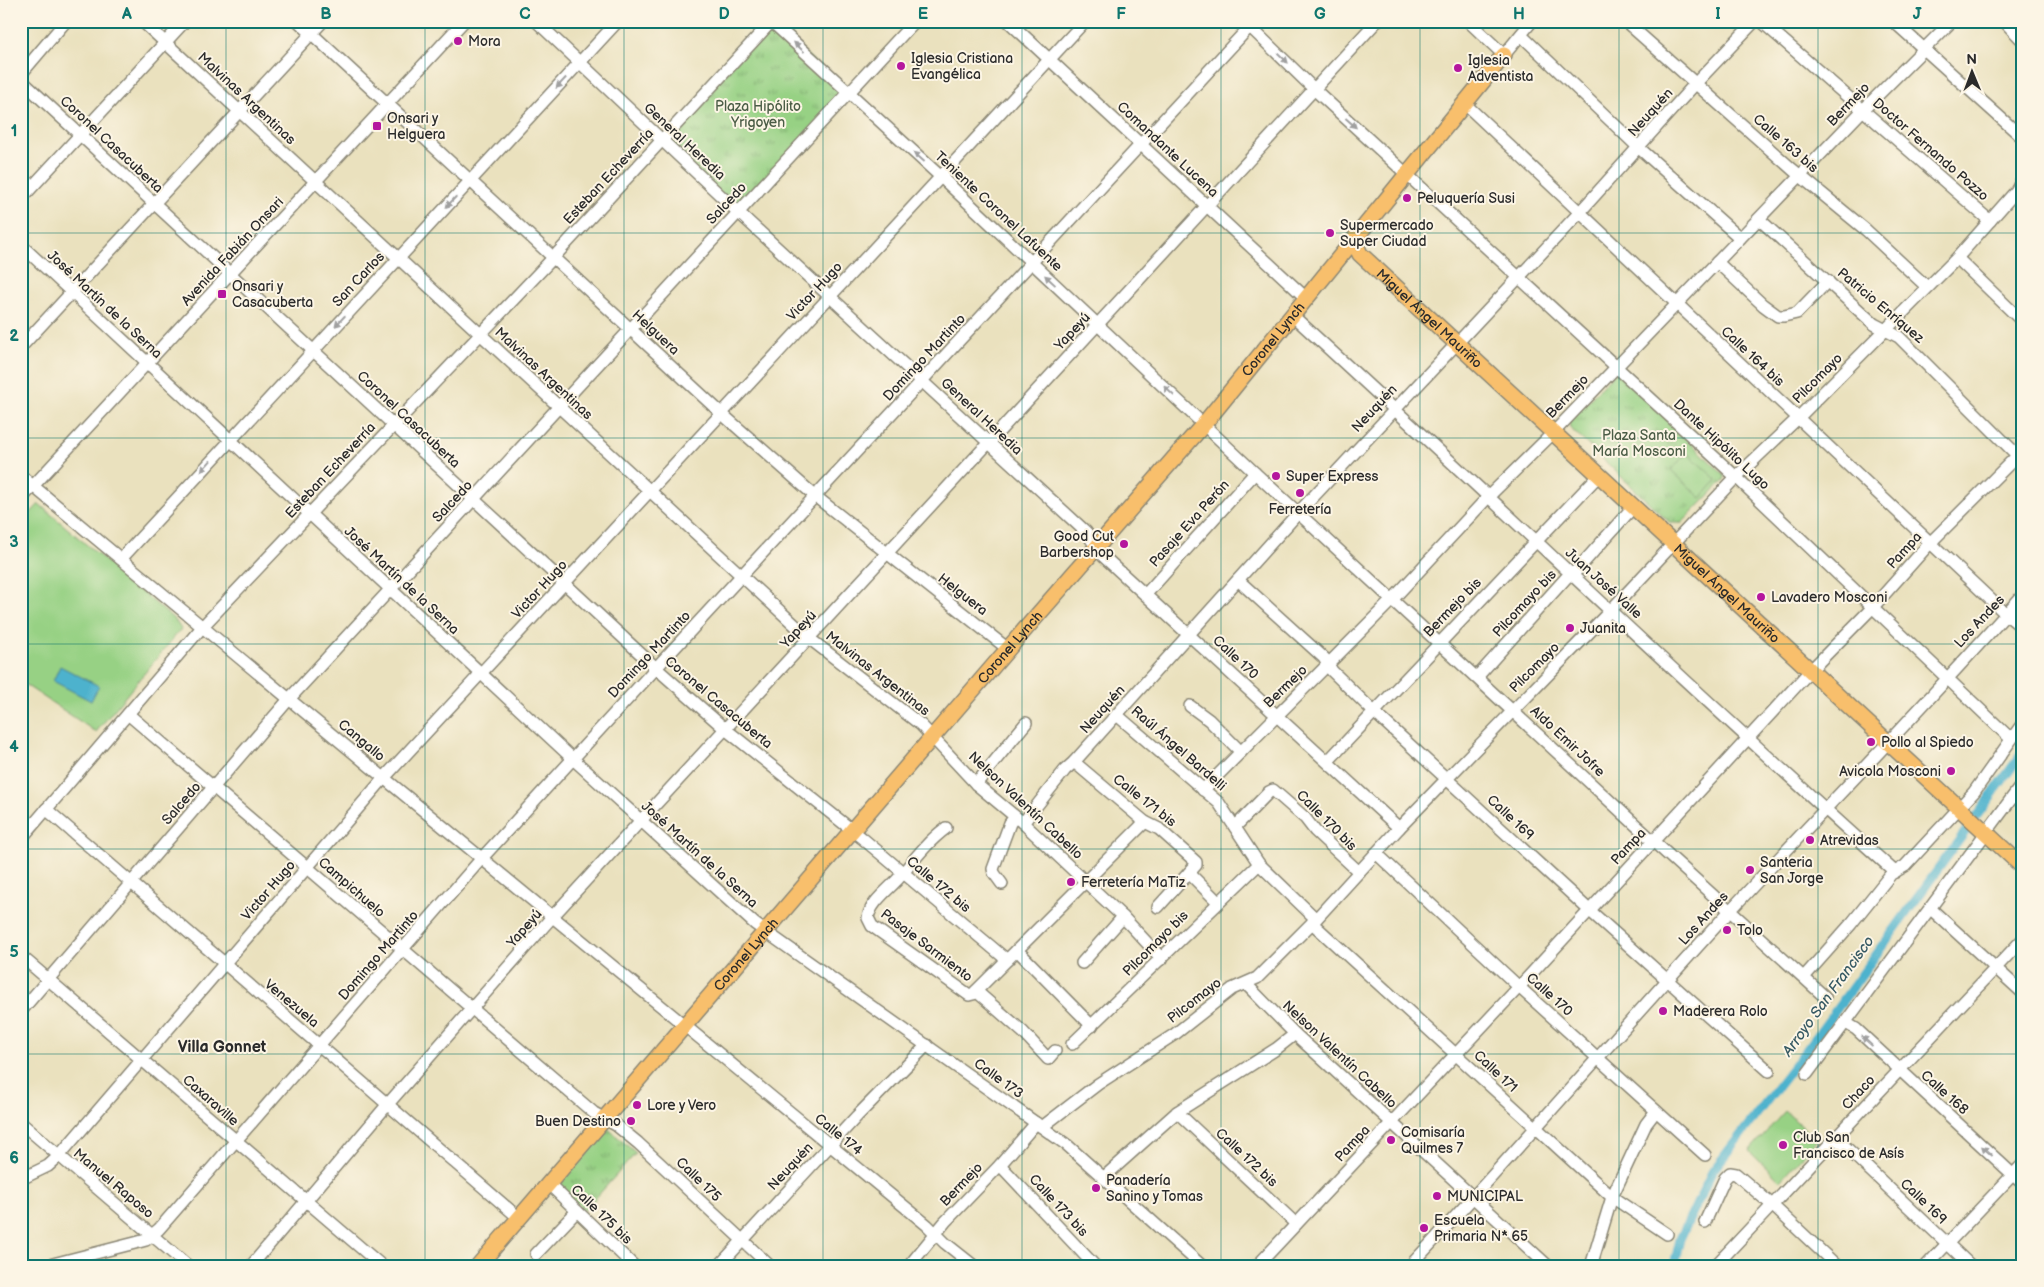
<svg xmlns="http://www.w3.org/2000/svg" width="2044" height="1287" viewBox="0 0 2044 1287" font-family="'Balsamiq Sans',sans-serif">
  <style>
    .park { fill: url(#park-tufts); stroke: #617e58 }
    .pitch { fill: #97d184; stroke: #617e58 }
    .water { fill: #4eb2cd; stroke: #3c6e7c }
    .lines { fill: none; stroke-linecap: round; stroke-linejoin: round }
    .canal { stroke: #4eb2cd; stroke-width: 9 }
    .minor-casing { stroke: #8a8674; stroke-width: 14 }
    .major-casing { stroke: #8a8674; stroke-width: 18 }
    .minor { stroke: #fff; stroke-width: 11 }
    .major { stroke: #f8bf6c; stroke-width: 15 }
    .oneway { fill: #a0a0a0 }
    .grid { fill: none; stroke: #0f766e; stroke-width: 1; stroke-opacity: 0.55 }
    .poi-dot { fill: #b5179e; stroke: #fcf5e5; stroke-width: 2 }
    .labels { text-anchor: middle; stroke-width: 4; stroke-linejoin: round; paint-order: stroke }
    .poi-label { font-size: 14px; fill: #2b2b2b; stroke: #fcf5e5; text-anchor: start }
    .street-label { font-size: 14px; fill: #2b2b2b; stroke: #fcf5e5 }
    .park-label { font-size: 14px; fill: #4b5d46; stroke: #fcf5e5 }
    .water-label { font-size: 15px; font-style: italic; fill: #375a64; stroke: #fcf5e5 }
    .quarter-label { font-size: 16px; font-weight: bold; fill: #2b2b2b; stroke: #fcf5e5 }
    .neatline { fill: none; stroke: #0f766e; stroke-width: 2 }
    .grid-label { font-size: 16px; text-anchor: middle; font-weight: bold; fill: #0f766e }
  </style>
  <defs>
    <pattern id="park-tufts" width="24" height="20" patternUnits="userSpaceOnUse" patternTransform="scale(1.25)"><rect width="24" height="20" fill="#97d184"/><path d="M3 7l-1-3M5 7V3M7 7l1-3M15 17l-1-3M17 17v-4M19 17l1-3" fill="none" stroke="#7baa6c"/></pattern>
  </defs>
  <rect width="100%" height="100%" fill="#fcf5e5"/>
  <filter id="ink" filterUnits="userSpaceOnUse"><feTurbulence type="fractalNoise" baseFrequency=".02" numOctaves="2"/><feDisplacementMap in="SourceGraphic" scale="10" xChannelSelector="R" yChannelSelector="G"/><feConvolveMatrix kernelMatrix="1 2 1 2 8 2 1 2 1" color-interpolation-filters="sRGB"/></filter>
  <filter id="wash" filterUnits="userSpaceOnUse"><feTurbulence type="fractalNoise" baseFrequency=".0096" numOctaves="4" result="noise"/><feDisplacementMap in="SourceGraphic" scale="20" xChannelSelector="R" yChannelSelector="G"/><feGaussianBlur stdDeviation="1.12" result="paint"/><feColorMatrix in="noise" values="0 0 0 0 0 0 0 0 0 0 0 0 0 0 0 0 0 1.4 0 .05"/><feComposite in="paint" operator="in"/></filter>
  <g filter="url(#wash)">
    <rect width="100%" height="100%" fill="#eae1be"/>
    <g class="park">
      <polygon points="772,22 849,94 738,212 663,140"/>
      <polygon points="1619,373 1725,476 1724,480 1682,523 1670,523 1570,428 1569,422 1613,374"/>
      <polygon points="605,1126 636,1153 584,1211 559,1186 561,1179"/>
    </g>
    <g class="pitch">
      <polygon points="1687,453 1717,480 1701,498 1671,470"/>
      <polygon points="39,504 175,620 181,629 96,732 21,682 21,523"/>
      <polygon points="1785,1111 1817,1140 1780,1181 1749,1151"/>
    </g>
    <polygon class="water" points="60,666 99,686 91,701 53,681"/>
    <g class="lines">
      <polyline class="canal" points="1674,1266 1680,1239 1712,1172 1823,1028 2023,752"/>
    </g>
  </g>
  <g filter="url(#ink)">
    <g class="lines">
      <defs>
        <g id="minor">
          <polyline points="142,21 810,639 921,725 976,784 1023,823 1123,917 1162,959"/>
          <polyline points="298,21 721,413 815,496 1008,649"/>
          <polyline points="536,21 738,212 1086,532 1103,556 1399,828"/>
          <polyline points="771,21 941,177 1255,473 1653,841 1825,997"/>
          <polyline points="1008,21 1307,299"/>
          <polyline points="1244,21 1315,90 1736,477 2011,739"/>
          <polyline points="1468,21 1504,55 1532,21"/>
          <polyline points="1625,21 1792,169 1866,230 1927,287"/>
          <polyline points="1761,21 1990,221"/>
          <polyline points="1893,21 2023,138"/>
          <polyline points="2004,21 2023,41"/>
          <polyline points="1521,35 1638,147 1740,238"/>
          <polyline points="21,74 66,21"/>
          <polyline points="21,80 656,668 724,728 862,838 1007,960"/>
          <path d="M1465 104C1645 275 1826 444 2006 614L2023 628"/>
          <polyline points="2023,177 2017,190 2023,194"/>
          <polyline points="21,199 185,21"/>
          <polyline points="1759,219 1874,324 1899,337 2022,460"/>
          <polyline points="21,245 573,759 755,924 1067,1145 1202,1266"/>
          <polyline points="1957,258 2023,322"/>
          <polyline points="1717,262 1763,305 1778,316 1784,316 1797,313 1828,281"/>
          <path d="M1293 316C1495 500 1691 690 1895 872"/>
          <polyline points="21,347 323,21"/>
          <polyline points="21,476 384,778 927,1225 945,1243 974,1266"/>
          <polyline points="21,499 464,21"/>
          <polyline points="121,559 618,21"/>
          <polyline points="1238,580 1324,658 1332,671 1374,712 1589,910 1769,1071"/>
          <polyline points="1146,594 1255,473"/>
          <polyline points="1477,677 1566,578 1576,571 1634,506"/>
          <polyline points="1190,706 1209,720 1241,752"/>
          <polyline points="128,714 594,1113 616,1125 638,1143 770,1266"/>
          <polyline points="1117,715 1219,803 1259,864 1316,919"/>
          <polyline points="1328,761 1600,474"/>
          <polyline points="1074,762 1145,822 1159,829 1196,862 1196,865 1158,907"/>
          <polyline points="976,784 1026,723"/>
          <polyline points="1203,790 1393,599 1489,496 1554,432 1864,109 1952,21"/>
          <polyline points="46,809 519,1218"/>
          <polyline points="1023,823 1065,770 1074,762 1299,512 1579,213 1695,84 1755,21"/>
          <polyline points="1235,827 1269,792 1273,790 1305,818 1315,831 1359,872"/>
          <path d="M946 828C927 842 913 861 898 879 888 890 870 903 868 918L872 926 969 995 973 994 1145 822"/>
          <polyline points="21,839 203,626 553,258 772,21"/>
          <polyline points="1376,853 1519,987 1705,1155"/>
          <polyline points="1189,873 1218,902"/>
          <polyline points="1002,884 994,873 993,869 1010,823 1015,817"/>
          <polyline points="1931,909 2023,993"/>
          <polyline points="1312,923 1612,1197 1667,1234"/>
          <polyline points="1017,950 1092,1026"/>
          <polyline points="21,956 382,1266"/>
          <polyline points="1082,963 1123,917"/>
          <polyline points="1804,977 1851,924 1891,874 1905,866 1974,792 2023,723"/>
          <polyline points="1246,984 1295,1034 1548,1266"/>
          <polyline points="976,991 1023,1032 1048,1059 1055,1051"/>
          <polyline points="21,1011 290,698 915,21"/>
          <polyline points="1846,1023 1856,1029 2023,1184"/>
          <polyline points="1072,1044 1259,864"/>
          <polyline points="1807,1074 2023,783"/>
          <polyline points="1177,1112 1296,1224"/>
          <polyline points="21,1123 188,1266"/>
          <polyline points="1042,1127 1098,1084 1175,1034 1232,989 1257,978 1316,919 1399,828 1611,610 1736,477 1797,419 1957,258 2017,190"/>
          <polyline points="1836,1138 1971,1266"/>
          <polyline points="1000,1165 1095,1266"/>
          <polyline points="1103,1178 1177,1112 1276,1049 1295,1034"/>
          <polyline points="21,1179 48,1166 59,1156 384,778 1085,21"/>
          <polyline points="549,1184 634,1266"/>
          <polyline points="1705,1222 1725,1178 1730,1173 1736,1174 1772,1205 1837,1266"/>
          <polyline points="536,1254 577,1211"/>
          <polyline points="45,1266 135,1243 146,1240 159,1229 482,858 656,668 1255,21"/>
          <polyline points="251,1266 388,1104 552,917 1377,21"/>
          <polyline points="719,1266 857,1116 927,1045"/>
          <polyline points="909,1266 945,1222 1000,1165 1036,1123"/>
          <polyline points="1257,1266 1519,987 1810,671 1872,608 1930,543 2023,450"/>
          <path d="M1410 1266C1518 1150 1621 1030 1728 913 1826 807 1927 704 2023 595"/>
          <polyline points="1591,1266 1612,1197 1646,1124 1656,1111"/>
          <polyline points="1715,1266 2023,939"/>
          <polyline points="1926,1266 2023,1164"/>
        </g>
        <g id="major">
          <path id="s1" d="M1354 241 1360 254 2023 867"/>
          <path id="s2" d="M478 1266 1008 649 1204 424 1504 55"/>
        </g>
      </defs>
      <use href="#minor" class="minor-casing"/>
      <use href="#major" class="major-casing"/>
      <use href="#minor" class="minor"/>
      <use href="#major" class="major"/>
    </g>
    <defs><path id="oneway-solid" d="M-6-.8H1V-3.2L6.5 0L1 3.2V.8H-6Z" transform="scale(1.25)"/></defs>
    <g class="oneway">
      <use href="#oneway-solid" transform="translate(799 47) rotate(-137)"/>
      <use href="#oneway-solid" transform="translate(1283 58) rotate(44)"/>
      <use href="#oneway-solid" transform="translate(561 83) rotate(133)"/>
      <use href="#oneway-solid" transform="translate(1351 123) rotate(42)"/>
      <use href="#oneway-solid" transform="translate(919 157) rotate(-138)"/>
      <use href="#oneway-solid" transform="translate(451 202) rotate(133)"/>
      <use href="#oneway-solid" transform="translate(1050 280) rotate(-137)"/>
      <use href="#oneway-solid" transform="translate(340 321) rotate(133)"/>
      <use href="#oneway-solid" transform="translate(1169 391) rotate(-137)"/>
      <use href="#oneway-solid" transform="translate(206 466) rotate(132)"/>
      <use href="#oneway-solid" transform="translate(1867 1041) rotate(-137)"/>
      <use href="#oneway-solid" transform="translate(1987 1151) rotate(-138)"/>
    </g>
  </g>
  <path class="grid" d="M226 21V1266M425 21V1266M624 21V1266M823 21V1266M1022 21V1266M1221 21V1266M1420 21V1266M1619 21V1266M1818 21V1266M21 233H2023M21 438H2023M21 644H2023M21 849H2023M21 1054H2023"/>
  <g class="poi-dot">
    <circle cx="458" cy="41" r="5"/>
    <circle cx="901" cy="66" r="5"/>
    <circle cx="1458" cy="68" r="5"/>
    <rect x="372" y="121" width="10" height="10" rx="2.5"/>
    <circle cx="1407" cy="198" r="5"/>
    <circle cx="1330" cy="233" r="5"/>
    <rect x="217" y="289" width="10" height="10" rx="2.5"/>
    <circle cx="1276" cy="476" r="5"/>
    <circle cx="1300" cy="493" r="5"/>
    <circle cx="1124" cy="544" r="5"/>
    <circle cx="1761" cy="597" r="5"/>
    <circle cx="1570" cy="628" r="5"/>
    <circle cx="1871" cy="742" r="5"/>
    <circle cx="1951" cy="771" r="5"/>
    <circle cx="1810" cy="840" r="5"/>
    <circle cx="1750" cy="870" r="5"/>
    <circle cx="1071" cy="882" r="5"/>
    <circle cx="1727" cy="930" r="5"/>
    <circle cx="1663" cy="1011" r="5"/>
    <circle cx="637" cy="1105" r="5"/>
    <circle cx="631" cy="1121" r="5"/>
    <circle cx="1391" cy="1140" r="5"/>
    <circle cx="1783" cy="1145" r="5"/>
    <circle cx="1096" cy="1188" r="5"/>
    <circle cx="1437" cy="1196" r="5"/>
    <circle cx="1424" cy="1228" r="5"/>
  </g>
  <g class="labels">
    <g class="poi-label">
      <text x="468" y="46">Mora</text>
      <text x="911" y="63">Iglesia Cristiana<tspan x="911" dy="16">Evangélica</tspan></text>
      <text x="1468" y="65">Iglesia<tspan x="1468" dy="16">Adventista</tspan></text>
      <text x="387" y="123">Onsari y<tspan x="387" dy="16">Helguera</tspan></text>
      <text x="1417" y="203">Peluquería Susi</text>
      <text x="1340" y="230">Supermercado<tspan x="1340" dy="16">Super Ciudad</tspan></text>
      <text x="232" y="291">Onsari y<tspan x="232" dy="16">Casacuberta</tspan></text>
      <text x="1286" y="481">Super Express</text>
      <text x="1300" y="514" text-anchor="middle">Ferretería</text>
      <text x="1114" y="541" text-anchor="end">Good Cut<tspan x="1114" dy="16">Barbershop</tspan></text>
      <text x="1771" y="602">Lavadero Mosconi</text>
      <text x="1580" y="633">Juanita</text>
      <text x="1881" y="747">Pollo al Spiedo</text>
      <text x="1941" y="776" text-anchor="end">Avicola Mosconi</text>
      <text x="1820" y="845">Atrevidas</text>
      <text x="1760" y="867">Santeria<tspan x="1760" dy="16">San Jorge</tspan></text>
      <text x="1081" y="887">Ferretería MaTiz</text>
      <text x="1737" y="935">Tolo</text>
      <text x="1673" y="1016">Maderera Rolo</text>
      <text x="647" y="1110">Lore y Vero</text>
      <text x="621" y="1126" text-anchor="end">Buen Destino</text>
      <text x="1401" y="1137">Comisaría<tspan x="1401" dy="16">Quilmes 7</tspan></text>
      <text x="1793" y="1142">Club San<tspan x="1793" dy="16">Francisco de Asís</tspan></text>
      <text x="1106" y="1185">Panadería<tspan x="1106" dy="16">Sanino y Tomas</tspan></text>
      <text x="1447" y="1201">MUNICIPAL</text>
      <text x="1434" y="1225">Escuela<tspan x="1434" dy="16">Primaria N* 65</tspan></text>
    </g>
    <g class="street-label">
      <text transform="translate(247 98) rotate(43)" y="5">Malvinas Argentinas</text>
      <text transform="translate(1848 104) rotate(-46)" y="5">Bermejo</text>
      <text transform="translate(1650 112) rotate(-48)" y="5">Neuquén</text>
      <text transform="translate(685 141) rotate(43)" y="5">General Heredia</text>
      <text transform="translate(1786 143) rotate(41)" y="5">Calle 163 bis</text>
      <text transform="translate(112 144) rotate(43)" y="5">Coronel Casacuberta</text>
      <text transform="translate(1168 149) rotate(43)" y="5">Comandante Lucena</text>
      <text transform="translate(1931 149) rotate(41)" y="5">Doctor Fernando Pozzo</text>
      <text transform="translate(608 176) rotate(-47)" y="5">Esteban Echeverría</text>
      <text transform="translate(726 203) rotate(-47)" y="5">Salcedo</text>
      <text transform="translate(999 211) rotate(43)" y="5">Teniente Coronel Lafuente</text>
      <text transform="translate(232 251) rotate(-47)" y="5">Avenida Fabián Onsari</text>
      <text transform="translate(358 279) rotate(-47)" y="5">San Carlos</text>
      <text transform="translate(814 291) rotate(-47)" y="5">Victor Hugo</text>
      <text transform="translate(105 304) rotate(43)" y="5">José Martín de la Serna</text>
      <text transform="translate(1881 305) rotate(40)" y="5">Patricio Enríquez</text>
      <text dy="5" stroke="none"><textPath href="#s1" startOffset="109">Miguel Ángel Mauriño</textPath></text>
      <text transform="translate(1072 331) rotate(-47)" y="5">Yapeyú</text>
      <text transform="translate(656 332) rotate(43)" y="5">Helguera</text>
      <text dy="5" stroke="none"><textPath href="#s2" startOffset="1221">Coronel Lynch</textPath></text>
      <text transform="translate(1753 356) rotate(43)" y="5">Calle 164 bis</text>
      <text transform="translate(924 357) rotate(-47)" y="5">Domingo Martinto</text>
      <text transform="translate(544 373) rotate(43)" y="5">Malvinas Argentinas</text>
      <text transform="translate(1817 378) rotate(-45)" y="5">Pilcomayo</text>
      <text transform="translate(1567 396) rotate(-46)" y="5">Bermejo</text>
      <text transform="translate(1374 408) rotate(-47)" y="5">Neuquén</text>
      <text transform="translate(982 416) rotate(43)" y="5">General Heredia</text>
      <text transform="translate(409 419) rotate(43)" y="5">Coronel Casacuberta</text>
      <text transform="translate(1722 444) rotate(43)" y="5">Dante Hipólito Lugo</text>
      <text transform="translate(330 470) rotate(-47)" y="5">Esteban Echeverría</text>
      <text transform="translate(452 501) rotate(-47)" y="5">Salcedo</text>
      <text transform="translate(1189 523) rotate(-48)" y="5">Pasaje Eva Perón</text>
      <text transform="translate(1904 550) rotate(-48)" y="5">Pampa</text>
      <text transform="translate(402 580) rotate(43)" y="5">José Martín de la Serna</text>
      <text transform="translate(1604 583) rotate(42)" y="5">Juan José Valle</text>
      <text transform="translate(539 589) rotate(-47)" y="5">Victor Hugo</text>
      <text dy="5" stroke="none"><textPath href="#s1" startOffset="514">Miguel Ángel Mauriño</textPath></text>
      <text transform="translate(963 594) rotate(38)" y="5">Helguera</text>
      <text transform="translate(1524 603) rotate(-47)" y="5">Pilcomayo bis</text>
      <text transform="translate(1452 607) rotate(-46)" y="5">Bermejo bis</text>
      <text transform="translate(1979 621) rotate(-47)" y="5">Los Andes</text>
      <text transform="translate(798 629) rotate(-47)" y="5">Yapeyú</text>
      <text dy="5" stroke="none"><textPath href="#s2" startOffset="816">Coronel Lynch</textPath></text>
      <text transform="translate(649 654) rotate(-47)" y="5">Domingo Martinto</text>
      <text transform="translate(1236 657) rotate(43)" y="5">Calle 170</text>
      <text transform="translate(1534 667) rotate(-45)" y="5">Pilcomayo</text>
      <text transform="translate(878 673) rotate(38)" y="5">Malvinas Argentinas</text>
      <text transform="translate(1285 686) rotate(-44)" y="5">Bermejo</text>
      <text transform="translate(719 702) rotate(40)" y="5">Coronel Casacuberta</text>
      <text transform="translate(1102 709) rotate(-48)" y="5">Neuquén</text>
      <text transform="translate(362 740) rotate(40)" y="5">Cangallo</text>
      <text transform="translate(1568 741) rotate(43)" y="5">Aldo Emir Jofre</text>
      <text transform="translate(1179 748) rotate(41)" y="5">Raúl Ángel Bardelli</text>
      <text transform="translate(1145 800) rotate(38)" y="5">Calle 171 bis</text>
      <text transform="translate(181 803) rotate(-49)" y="5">Salcedo</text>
      <text transform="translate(1026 805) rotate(43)" y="5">Nelson Valentín Cabello</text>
      <text transform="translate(1511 817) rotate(43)" y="5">Calle 169</text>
      <text transform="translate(1327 820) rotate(45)" y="5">Calle 170 bis</text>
      <text transform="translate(1628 846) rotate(-47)" y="5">Pampa</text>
      <text transform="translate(700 854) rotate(42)" y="5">José Martín de la Serna</text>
      <text transform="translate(939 884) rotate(40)" y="5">Calle 172 bis</text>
      <text transform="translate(352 887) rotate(41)" y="5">Campichuelo</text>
      <text transform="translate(268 890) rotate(-49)" y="5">Victor Hugo</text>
      <text transform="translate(1703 918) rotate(-48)" y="5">Los Andes</text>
      <text transform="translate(524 928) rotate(-49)" y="5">Yapeyú</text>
      <text transform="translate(1155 943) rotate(-45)" y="5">Pilcomayo bis</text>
      <text transform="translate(927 945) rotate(37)" y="5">Pasaje Sarmiento</text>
      <text transform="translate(378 955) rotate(-49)" y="5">Domingo Martinto</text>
      <text dy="5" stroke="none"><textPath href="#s2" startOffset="411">Coronel Lynch</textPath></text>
      <text transform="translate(1550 994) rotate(42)" y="5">Calle 170</text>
      <text transform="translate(1194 1000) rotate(-38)" y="5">Pilcomayo</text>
      <text transform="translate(292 1003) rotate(40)" y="5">Venezuela</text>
      <text transform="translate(1340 1054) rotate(43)" y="5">Nelson Valentín Cabello</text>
      <text transform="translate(1496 1071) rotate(43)" y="5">Calle 171</text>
      <text transform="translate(999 1078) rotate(36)" y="5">Calle 173</text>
      <text transform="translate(1858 1092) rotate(-47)" y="5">Chaco</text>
      <text transform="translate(1945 1092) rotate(42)" y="5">Calle 168</text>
      <text transform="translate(211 1100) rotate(41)" y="5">Caxaraville</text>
      <text transform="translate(839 1134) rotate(39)" y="5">Calle 174</text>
      <text transform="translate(1352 1143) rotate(-47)" y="5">Pampa</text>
      <text transform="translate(1247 1157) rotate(43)" y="5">Calle 172 bis</text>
      <text transform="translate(790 1166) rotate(-47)" y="5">Neuquén</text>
      <text transform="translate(699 1179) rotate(44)" y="5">Calle 175</text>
      <text transform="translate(114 1183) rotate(40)" y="5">Manuel Raposo</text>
      <text transform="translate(961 1184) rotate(-46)" y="5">Bermejo</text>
      <text transform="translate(1924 1201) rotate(44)" y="5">Calle 169</text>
      <text transform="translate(1059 1205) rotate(47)" y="5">Calle 173 bis</text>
      <text transform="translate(602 1214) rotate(44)" y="5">Calle 175 bis</text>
    </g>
    <g class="park-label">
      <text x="758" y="111">Plaza Hipólito<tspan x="758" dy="16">Yrigoyen</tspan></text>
      <text x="1639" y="440">Plaza Santa<tspan x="1639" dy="16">María Mosconi</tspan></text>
    </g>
    <g class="water-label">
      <text transform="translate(1828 996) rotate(-54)" y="5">Arroyo San Francisco</text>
    </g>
    <g class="quarter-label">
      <text x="222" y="1052">Villa Gonnet</text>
    </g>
  </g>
  <rect width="2044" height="1287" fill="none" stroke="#fcf5e5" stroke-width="55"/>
  <g transform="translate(1972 72) rotate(359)" stroke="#fcf5e5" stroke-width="4" paint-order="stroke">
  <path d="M0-4L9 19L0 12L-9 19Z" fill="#2b2b2b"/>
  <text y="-8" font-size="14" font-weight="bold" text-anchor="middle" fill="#2b2b2b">N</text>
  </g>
  <rect x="28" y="28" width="1988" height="1232" class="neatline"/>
  <g class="grid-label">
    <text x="127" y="19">A</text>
    <text x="326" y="19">B</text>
    <text x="525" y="19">C</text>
    <text x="724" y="19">D</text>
    <text x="923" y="19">E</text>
    <text x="1121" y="19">F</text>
    <text x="1320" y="19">G</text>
    <text x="1519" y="19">H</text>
    <text x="1718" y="19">I</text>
    <text x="1917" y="19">J</text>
    <text x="14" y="136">1</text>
    <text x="14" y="341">2</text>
    <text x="14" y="547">3</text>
    <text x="14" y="752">4</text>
    <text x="14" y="957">5</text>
    <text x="14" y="1163">6</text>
  </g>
</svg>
